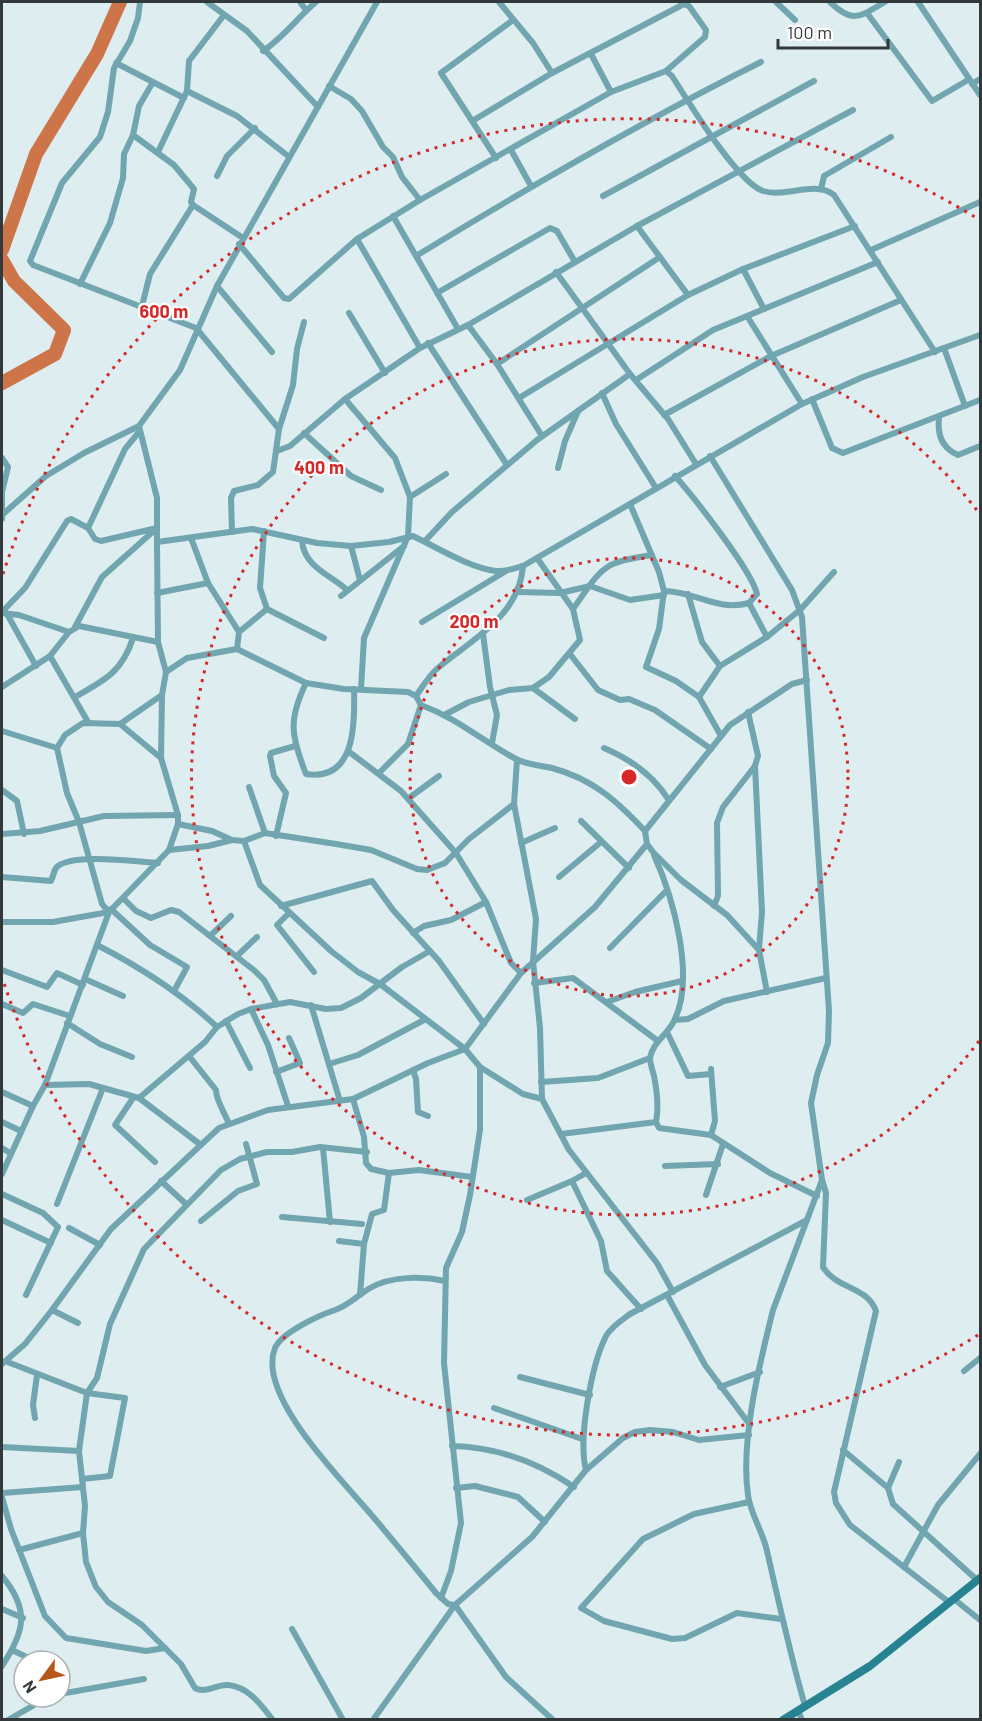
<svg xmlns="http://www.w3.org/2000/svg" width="982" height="1721" viewBox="0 0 982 1721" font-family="Barlow,sans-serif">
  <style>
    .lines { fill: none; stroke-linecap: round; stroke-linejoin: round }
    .river { stroke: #cd7448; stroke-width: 14 }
    .minor { stroke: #71a5af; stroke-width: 6 }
    .secondary { stroke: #278391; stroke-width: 8 }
    .ring { fill: none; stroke: #d62828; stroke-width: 3; stroke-dasharray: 3 6 }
    .centre { fill: #d62828; stroke: #fff; stroke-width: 3 }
    .ring-label { font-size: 18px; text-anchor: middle; font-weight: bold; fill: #d62828; stroke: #fff; stroke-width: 4.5; stroke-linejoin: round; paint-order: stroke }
  </style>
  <rect width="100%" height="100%" fill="#deedf0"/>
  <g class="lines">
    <g class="river">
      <polyline points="2,250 36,154 97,54 120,2"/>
      <polyline points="2,260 14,281 64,330 55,354 2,383"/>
    </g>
    <g class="minor">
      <polyline points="140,2 138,18 130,41 114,68 108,112 100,137 62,183 30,261 33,265 196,328 279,429"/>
      <polyline points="207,2 247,31 318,107"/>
      <polyline points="300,2 306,10"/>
      <polyline points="499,2 533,43 552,73"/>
      <polyline points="776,2 795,20"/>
      <path d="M830 2C853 24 859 17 885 2"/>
      <polyline points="918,2 980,95"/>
      <polyline points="867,13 932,101 968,80"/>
      <path d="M263 51C284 37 298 17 316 2"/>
      <polyline points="591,54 611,92"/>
      <polyline points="116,63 184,98"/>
      <polyline points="972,84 980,79"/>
      <polyline points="329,86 351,99 362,111 383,147 393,157 402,177 420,200"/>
      <polyline points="187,91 237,116 288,156"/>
      <polyline points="474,120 552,73 684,4 689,6 706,30 705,37 666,71"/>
      <polyline points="133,135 174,165 194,189 191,202 193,205 150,274 142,306"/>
      <polyline points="511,150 531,186"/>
      <polyline points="158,152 187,91 189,61 224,15"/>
      <polyline points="496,158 441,73 513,20"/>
      <polyline points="217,176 227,156 255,128"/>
      <polyline points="821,189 824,176 891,137"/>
      <polyline points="603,196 814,81"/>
      <polyline points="193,205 243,238"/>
      <polyline points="393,216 458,329"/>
      <polyline points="357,239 420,348"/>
      <path d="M239 244 284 298 289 299 357 239 420 200 611 92 666 71 672 76C688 101 737 182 763 191 785 198 817 180 834 195L935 352"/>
      <polyline points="871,250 980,202"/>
      <path d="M416 256C529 187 643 121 761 62"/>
      <polyline points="743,269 764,309"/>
      <polyline points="556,272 630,374 668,419 696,464"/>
      <polyline points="80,284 110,223 123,178 124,154 133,135 139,106 153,82"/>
      <polyline points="217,286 272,352"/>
      <polyline points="437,293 550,228 557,231 575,262"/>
      <polyline points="688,295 743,269 855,226"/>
      <polyline points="349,313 385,373"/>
      <polyline points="747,316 802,404"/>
      <polyline points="468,325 497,364 542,436"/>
      <polyline points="428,343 507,465"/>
      <polyline points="944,348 965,406"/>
      <polyline points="497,364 660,257"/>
      <polyline points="636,380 713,330 878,262"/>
      <polyline points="602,393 616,424 656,488"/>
      <polyline points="519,398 688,295 637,226"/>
      <polyline points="345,399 395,458 410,497 408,536 364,638 361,689"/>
      <polyline points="812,399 832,448 843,453 980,400"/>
      <polyline points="664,415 771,356 901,300"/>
      <path d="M939 418C937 435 942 448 958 455L980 446"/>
      <polyline points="304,433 351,476 381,490"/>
      <polyline points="277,451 290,446 345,399 420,348 468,325 637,226 853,110"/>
      <path d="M710 456 792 590 802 617 829 1011 828 1043 817 1075 811 1103 822 1180 773 1310C760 1362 740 1441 748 1495 750 1513 763 1532 767 1551 779 1603 790 1654 805 1706"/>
      <polyline points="2,458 8,467 2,492 2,519"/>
      <polyline points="558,468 565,441 578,411"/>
      <polyline points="410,497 446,474"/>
      <polyline points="630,504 659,572 664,591 659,629 646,667 676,681 699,697 721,736"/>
      <polyline points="2,515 46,476 84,453 139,426"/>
      <polyline points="264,531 260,588 267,609 324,638"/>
      <polyline points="232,532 231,498 234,491 258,485 273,472 279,429 293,385 297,349 304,322"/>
      <polyline points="191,538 208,583 239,632"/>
      <path d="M302 541C304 567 331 575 347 590"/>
      <polyline points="425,541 452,512 537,440 630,374"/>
      <polyline points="157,542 157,498 139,426 180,370 217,286 377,2"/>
      <polyline points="351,546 360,580"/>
      <path d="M664 591C694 591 718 612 749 603L757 594C752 571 693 496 675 476"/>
      <polyline points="518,592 560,593 590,586 630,600 664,595"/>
      <polyline points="157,593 208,583"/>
      <polyline points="688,594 702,642 720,666"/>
      <polyline points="341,596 404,546"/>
      <polyline points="749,603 767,637"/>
      <path d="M573 609C603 567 600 563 652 555"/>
      <polyline points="2,612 25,588 67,521 71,519 88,528 125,449 139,432"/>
      <polyline points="2,613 19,615 69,632"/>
      <polyline points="7,614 36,666"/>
      <polyline points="422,622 506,571"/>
      <polyline points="75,627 102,577 157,528 101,541 95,539 88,528"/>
      <polyline points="483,634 490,687 497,715 492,743"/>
      <polyline points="237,649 239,632 267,609"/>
      <polyline points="570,654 598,690 620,700 629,699 655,710 711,749"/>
      <polyline points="50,656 88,722"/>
      <path d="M166 672 187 658 237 649 306 683 344 689 408 692 416 696 421 705C459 719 482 741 516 759 527 765 540 765 552 768 593 779 617 801 645 831"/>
      <path d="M306 683C288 720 291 736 306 774 356 782 355 722 354 689"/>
      <polyline points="2,687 50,656 69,632 79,626 158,642"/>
      <polyline points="533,688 575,719"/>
      <path d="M416 696C423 686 430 674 439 667 474 638 519 616 523 566"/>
      <path d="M75 697C105 680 122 672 133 638"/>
      <polyline points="699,697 720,666 767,637 801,609 834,572"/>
      <polyline points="446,714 469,702 509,690 533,688 549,677 580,640 573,609 537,558"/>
      <polyline points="120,724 162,695"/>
      <polyline points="2,731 57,748"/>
      <path d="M604 748C630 759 653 775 668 799"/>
      <polyline points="348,751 401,791 456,853 486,902 511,963 521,973"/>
      <polyline points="517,760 514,804 536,919 533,961 540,1028 542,1099 569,1150 657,1263 673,1292"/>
      <polyline points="755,766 762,912 759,949"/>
      <polyline points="379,773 408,744 421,705"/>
      <polyline points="249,787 265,833"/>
      <polyline points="2,790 17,801 24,834"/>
      <polyline points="409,798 439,776"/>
      <polyline points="581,821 629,868"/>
      <polyline points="178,824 212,831 232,840 244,841 265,833 336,844 371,850 417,869 427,870 445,863 469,839 514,804"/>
      <polyline points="2,834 40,831 104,816 178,815"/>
      <polyline points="276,836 286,793 274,776 270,756 271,753 295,746"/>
      <polyline points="244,841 260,885 331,951 358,972 380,984 465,1049 480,1067 523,1094 542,1099"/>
      <polyline points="521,843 555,828"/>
      <polyline points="169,850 208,846 232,840"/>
      <path d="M2 877 51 881C53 877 54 871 56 868 69 852 138 862 158 863"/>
      <polyline points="559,877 601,842"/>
      <polyline points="123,898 136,911 151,918 171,910 179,912 255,971 264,980 277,1004"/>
      <polyline points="281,906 372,881 393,910 439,961 484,1024"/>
      <polyline points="714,906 718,896 717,823 723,807 755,766 758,756 748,712"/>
      <polyline points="111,909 150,945 187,967 174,991"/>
      <polyline points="289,913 277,925 314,972"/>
      <polyline points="2,922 53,922 109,912 102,904 79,822 67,793 57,748 65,735 83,723 120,724 161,758"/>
      <polyline points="413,933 424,926 451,920 486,902"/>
      <polyline points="210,936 231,916"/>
      <path d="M97 945C140 967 182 994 217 1027"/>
      <polyline points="610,948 667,890"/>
      <polyline points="237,956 257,937"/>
      <polyline points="2,970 47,987 57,973 83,985"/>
      <polyline points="85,979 123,996"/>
      <polyline points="534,983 573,978 658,1041"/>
      <polyline points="767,992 759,950 727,915 681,880 653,852 647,844 645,831 730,725 792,684 807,680"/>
      <polyline points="607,1002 635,992 682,981"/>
      <polyline points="2,1004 23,1013 33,1004 70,1016"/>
      <polyline points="311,1005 340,1101"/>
      <polyline points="251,1009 268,1045 288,1106"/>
      <polyline points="675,1020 688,1019 724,1001 826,978"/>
      <polyline points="226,1021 250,1068"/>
      <polyline points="67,1023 100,1044 132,1057"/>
      <polyline points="668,1034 688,1076 711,1074"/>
      <path d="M189 1056 216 1090C216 1101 225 1113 229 1124"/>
      <polyline points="329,1064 358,1055 424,1020"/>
      <polyline points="413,1070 416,1079 418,1112 428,1116"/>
      <polyline points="276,1072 300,1063 289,1038"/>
      <polyline points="541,1082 598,1078 650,1058"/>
      <polyline points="45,1085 89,1084 139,1098 205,1042 217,1027 238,1014 251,1009 290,1002 326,1009 341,1008 361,998 402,967 430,951"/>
      <polyline points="2,1092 33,1106"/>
      <polyline points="133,1098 115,1125 155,1162"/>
      <polyline points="139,1098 201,1145"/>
      <polyline points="353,1099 364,1137 366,1163 371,1169 389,1173 419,1170 472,1177"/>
      <polyline points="2,1122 21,1131"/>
      <polyline points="656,1122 659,1128 711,1135 770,1173 817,1196"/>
      <path d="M561 1134 656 1122C659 1107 657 1091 654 1076 653 1071 650 1064 650 1058 652 1043 668 1034 674 1021 696 977 673 897 654 855"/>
      <polyline points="711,1135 715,1121 711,1069"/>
      <polyline points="2,1148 10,1153"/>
      <polyline points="323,1148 330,1222"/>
      <polyline points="665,1166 718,1164"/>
      <path d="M2 1174 33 1106 45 1085 109 912 169 850 178 824V815L161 758 162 695 166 672 158 642 157 542 252 529 317 543 351 546 389 542 413 536C438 548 468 567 496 571 505 572 515 568 523 566L802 404 863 377 980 335"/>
      <path d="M822 1180 826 1193 823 1267C836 1289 867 1286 876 1311L834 1492 836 1503 850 1525 950 1603"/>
      <polyline points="161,1181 186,1204"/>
      <polyline points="572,1181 586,1173"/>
      <polyline points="2,1194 43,1213 58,1227 26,1295"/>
      <polyline points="706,1195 723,1144"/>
      <polyline points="527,1200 572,1181 601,1241 607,1271 641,1309"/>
      <polyline points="57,1204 103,1088"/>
      <polyline points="282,1217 362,1224"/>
      <polyline points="2,1220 51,1243"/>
      <polyline points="201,1221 238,1191 257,1184 246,1144"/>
      <polyline points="69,1228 100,1245"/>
      <polyline points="339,1241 364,1244"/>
      <path d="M445 1281C422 1276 391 1276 370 1288 358 1295 348 1306 335 1310 320 1315 282 1332 275 1348 256 1395 342 1480 369 1512 392 1539 414 1566 436 1593L448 1604 455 1605 506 1677 553 1720"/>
      <polyline points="360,1295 364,1244 372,1214 384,1210 389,1173"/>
      <polyline points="667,1295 705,1365 750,1425"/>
      <polyline points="52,1310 78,1323"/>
      <polyline points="5,1361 87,1393 125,1398 110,1476 82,1479"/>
      <polyline points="2,1364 25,1344 52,1310 111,1229 219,1128 268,1110 353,1099 428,1063 465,1049 521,973 595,907 647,844"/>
      <polyline points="964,1371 980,1358"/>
      <polyline points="520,1377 590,1395"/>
      <polyline points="720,1387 760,1372"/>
      <polyline points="494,1408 582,1439"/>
      <polyline points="35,1418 33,1405 37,1375"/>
      <path d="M452 1446C497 1447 536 1461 574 1487"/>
      <polyline points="2,1447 79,1451"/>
      <polyline points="843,1450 888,1488 899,1462"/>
      <path d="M586 1470C578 1439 591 1366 606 1336 611 1327 622 1320 630 1314L807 1220"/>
      <polyline points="456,1488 475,1486 518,1497 545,1522"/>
      <polyline points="888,1488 893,1504 977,1580"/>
      <polyline points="2,1493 83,1487"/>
      <polyline points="2,1497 11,1529 45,1616 66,1638 146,1651 165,1648"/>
      <polyline points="749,1502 694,1514 643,1539 581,1608 604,1621 672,1639 685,1638 737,1613 781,1619"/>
      <polyline points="19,1550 83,1533"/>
      <polyline points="904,1567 938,1505 980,1454"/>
      <path d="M2 1576C30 1610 25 1631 2 1666"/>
      <polyline points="441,1598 451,1571 461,1523 444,1363 446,1268 462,1232 470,1195 480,1130 480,1067"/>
      <polyline points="954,1599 980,1620"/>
      <polyline points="2,1609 23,1618"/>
      <polyline points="292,1629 343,1720"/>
      <polyline points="12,1650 35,1661"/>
      <polyline points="60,1694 144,1679"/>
      <polyline points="798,1710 802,1720"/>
      <polyline points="8,1720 48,1697"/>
      <path d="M273 1720C261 1705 249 1687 228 1685 217 1684 206 1694 195 1688L181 1664 142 1625 108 1602 96 1587 86 1562 83 1533 85 1506 79 1451 87 1393 97 1378 110 1324 144 1249 221 1170 240 1159 267 1152H292L320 1147 367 1152"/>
      <polyline points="373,1720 455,1605 532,1537 586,1470 623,1438 635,1432 650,1430 673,1432 699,1440 749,1435"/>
    </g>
    <polyline class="secondary" points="783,1720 870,1666 980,1578"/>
  </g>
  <g class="ring">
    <circle cx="629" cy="777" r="219"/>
    <path d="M979 1041A438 438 0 1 1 979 513"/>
    <path d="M978 1335A658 658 0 0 1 3 980M3 574A658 658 0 0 1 978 219"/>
  </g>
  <circle cx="629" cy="777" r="9" class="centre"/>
  <g class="ring-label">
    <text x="164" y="318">600 m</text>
    <text x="319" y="474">400 m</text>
    <text x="474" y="628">200 m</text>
  </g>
  <rect width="982" height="1721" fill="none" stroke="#33393a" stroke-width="6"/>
  <g transform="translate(42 1679) rotate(237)"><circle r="28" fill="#ffffff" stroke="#adb0b0" stroke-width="1.5"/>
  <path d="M0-4.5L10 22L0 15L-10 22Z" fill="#b8561c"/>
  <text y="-9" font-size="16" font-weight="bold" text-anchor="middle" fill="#33393a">N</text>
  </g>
  <path d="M778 39v9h110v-9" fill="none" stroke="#33393a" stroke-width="3"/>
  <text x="787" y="39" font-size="18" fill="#33393a" stroke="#ffffff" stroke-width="4.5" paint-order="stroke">100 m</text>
</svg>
